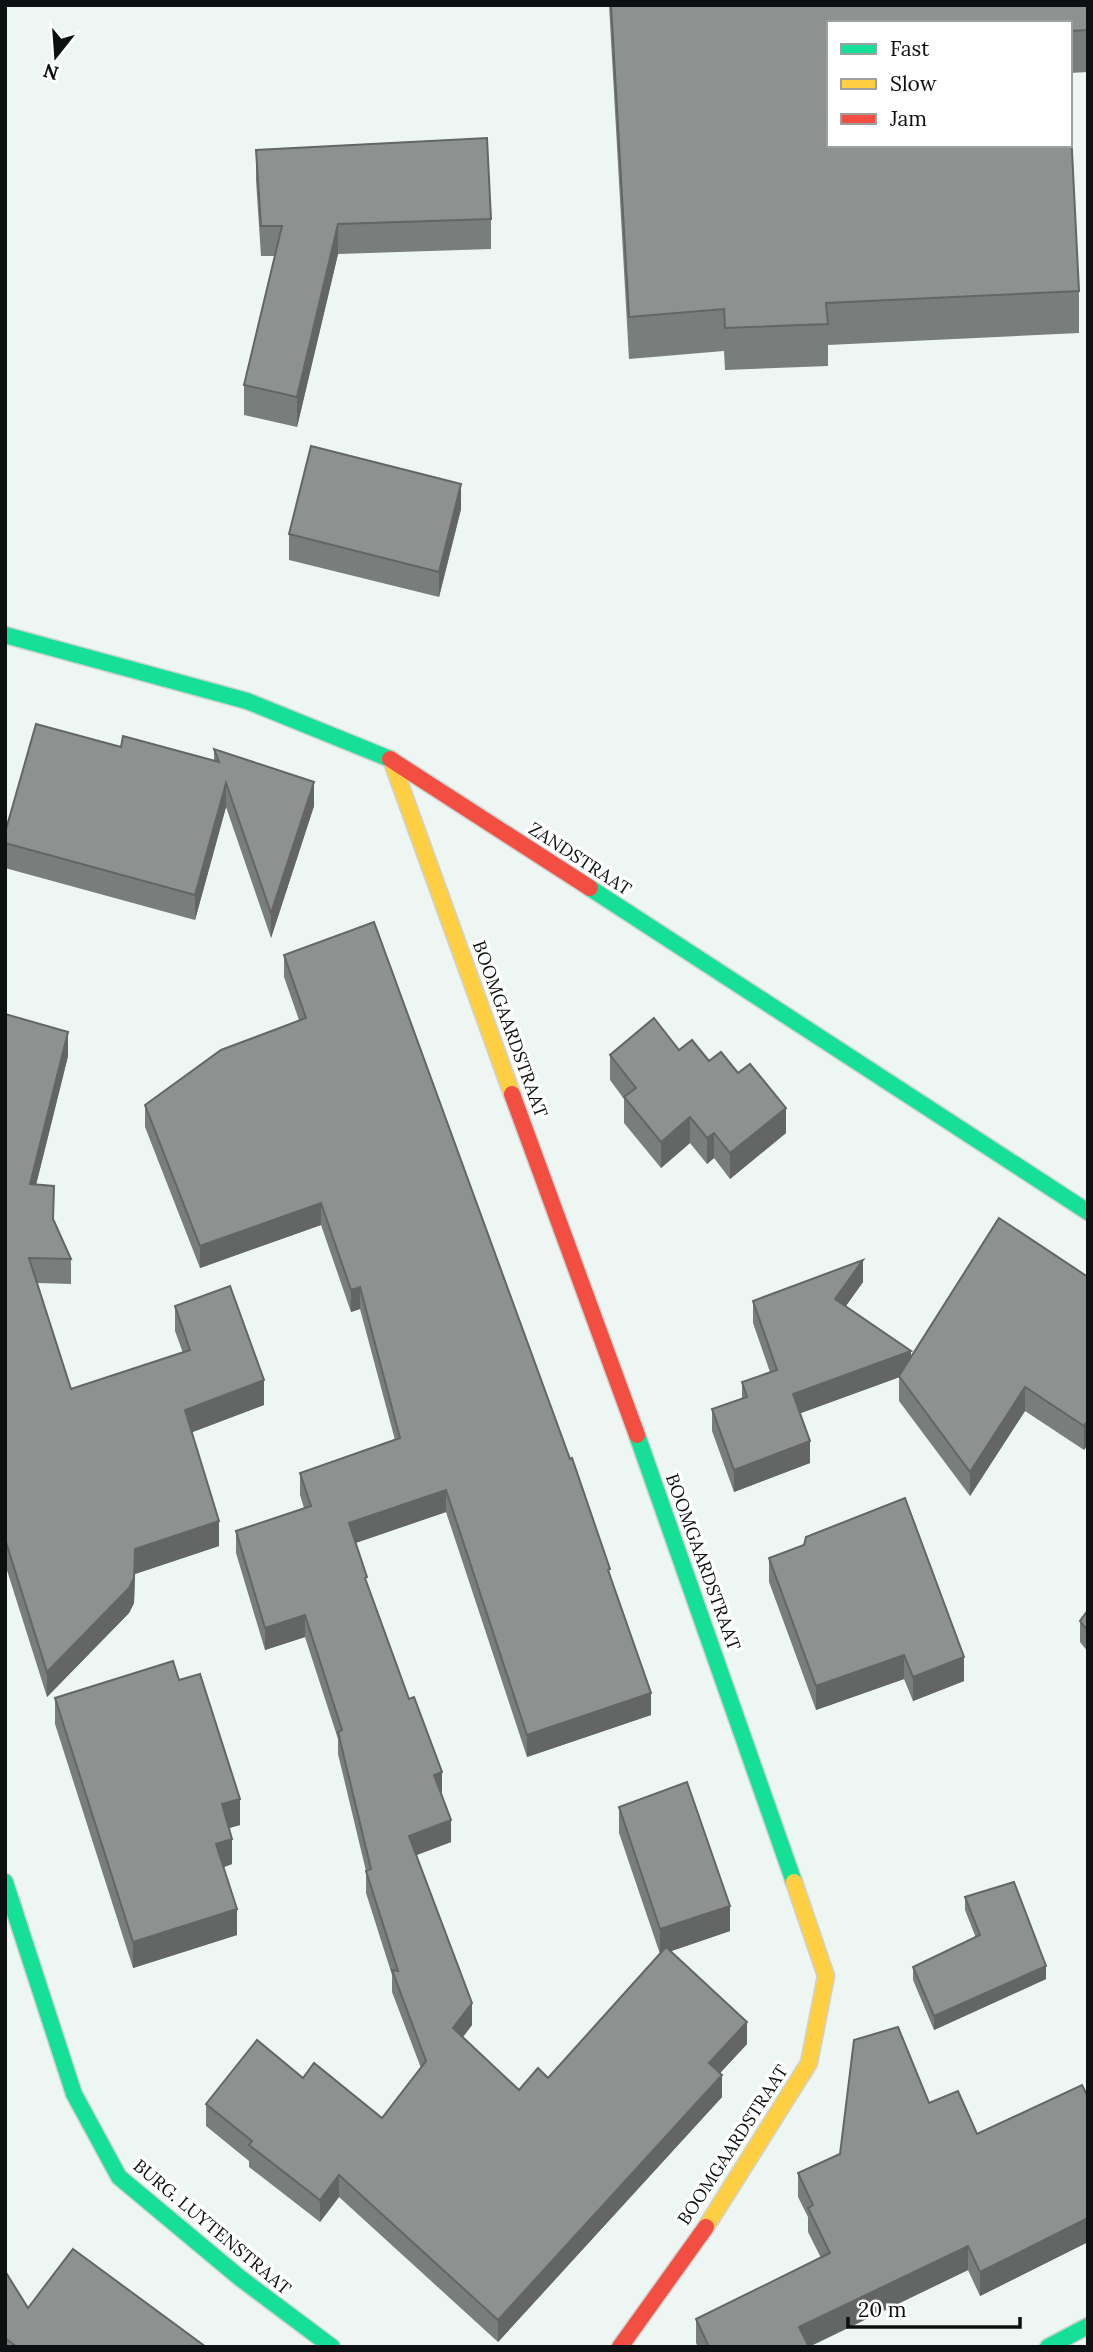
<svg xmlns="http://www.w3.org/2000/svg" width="1093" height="2352" viewBox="0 0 1093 2352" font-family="Lora,serif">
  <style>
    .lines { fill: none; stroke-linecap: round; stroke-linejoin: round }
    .fast-casing { stroke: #ccd3d1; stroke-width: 19 }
    .slow-casing { stroke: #ccd3d1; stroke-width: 19 }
    .jam-casing { stroke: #ccd3d1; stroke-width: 19 }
    .fast { stroke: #16e098; stroke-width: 16 }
    .slow { stroke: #ffcf43; stroke-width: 16 }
    .jam { stroke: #f24e42; stroke-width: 16 }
    .wall { fill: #797e7c }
    .shaded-wall { fill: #636665 }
    .building { fill: #8d9290; stroke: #636665; stroke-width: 2 }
    .labels { text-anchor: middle; stroke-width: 7; stroke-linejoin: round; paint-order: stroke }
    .street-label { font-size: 18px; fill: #0c1010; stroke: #fff }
  </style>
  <rect width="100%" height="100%" fill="#eef6f4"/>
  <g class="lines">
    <defs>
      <g id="fast">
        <polyline points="5,635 247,701 390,759"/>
        <polyline points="590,888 1088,1212"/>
        <polyline points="637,1435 794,1882"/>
        <polyline points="5,1882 74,2094 119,2177 240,2278 332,2347"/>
        <polyline points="1048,2347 1088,2326"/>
      </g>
      <g id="slow">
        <polyline points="391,759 512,1094"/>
        <polyline points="706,2227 809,2063 826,1976 794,1882"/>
      </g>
      <g id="jam">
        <polyline points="390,759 590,888"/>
        <polyline points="512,1094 637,1435"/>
        <polyline points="620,2347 706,2227"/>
      </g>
    </defs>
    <use href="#fast" class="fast-casing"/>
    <use href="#slow" class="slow-casing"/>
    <use href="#jam" class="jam-casing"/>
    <use href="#fast" class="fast"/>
    <use href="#slow" class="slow"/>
    <use href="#jam" class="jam"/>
  </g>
  <g class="wall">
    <polygon points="609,5 1088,5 1088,72 1070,73 1070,23 829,23 1079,291 1079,333 828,345 828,366 725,370 724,351 629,359"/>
    <polygon points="256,150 491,219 491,249 338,254 297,427 244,415 244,385 275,256 261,256 256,180"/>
    <polygon points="461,509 439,597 289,560 289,534"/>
    <polygon points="121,747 214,760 214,749 314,806 271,938 226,807 195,920 5,868 5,833"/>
    <polygon points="284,955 610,1576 651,1715 527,1757 446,1512 356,1543 367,1585 442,1794 451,1842 416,1855 472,2025 463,2037 519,2090 548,2078 660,1954 619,1833 619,1807 730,1931 671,1951 747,2044 720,2073 722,2097 498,2342 339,2197 320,2222 249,2167 249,2161 206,2126 206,2104 303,2078 382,2118 421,2068 392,1992 392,1975 366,1893 366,1871 338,1754 338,1739 305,1637 265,1650 236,1553 236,1531 304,1508 300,1495 300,1473 395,1440 360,1309 351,1312 321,1225 200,1268 145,1127 145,1105 299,1020 284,977"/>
    <polygon points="5,1014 68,1056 36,1185 54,1211 54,1221 71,1259 71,1284 37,1283 71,1389 183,1353 175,1331 175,1306 264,1405 192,1432 219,1546 135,1574 134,1603 129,1613 47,1697 5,1564"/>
    <polygon points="679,1050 709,1061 786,1133 730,1179 714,1158 707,1164 690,1143 661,1168 624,1123 624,1099 610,1080 610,1055"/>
    <polygon points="1088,1277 1084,1450 1025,1411 970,1496 899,1401 899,1377 800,1413 810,1463 734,1492 712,1431 712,1409 742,1399 742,1382 770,1372 753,1323 753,1301 863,1282 846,1306 911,1357"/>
    <polygon points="769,1558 964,1681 913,1701 904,1679 816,1710 769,1582"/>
    <polygon points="1088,1610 1088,1652 1080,1642 1080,1621"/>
    <polygon points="179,1680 240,1825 229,1828 232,1864 224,1867 237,1935 133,1968 55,1724 55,1698"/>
    <polygon points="965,1897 1046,1979 934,2030 913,1980 913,1967 976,1938 965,1910"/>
    <polygon points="1088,2097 1088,2242 980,2296 968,2270 809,2347 698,2347 696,2343 696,2319 821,2258 808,2232 808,2217 798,2197 798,2173 840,2154 929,2103 977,2134"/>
    <polygon points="5,2271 28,2308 206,2347 5,2347"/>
  </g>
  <g class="shaded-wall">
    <polygon points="338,224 338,254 297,427 297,397"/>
    <polygon points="461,484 461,509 439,597 439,572"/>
    <polygon points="314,782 314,806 271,938 271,913"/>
    <polygon points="226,783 226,807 195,920 195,895"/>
    <polygon points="68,1032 68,1056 30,1209 30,1184"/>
    <polygon points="786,1108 786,1133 730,1179 730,1153"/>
    <polygon points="690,1117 690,1143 661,1168 661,1142"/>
    <polygon points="714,1133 714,1158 707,1164 707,1138"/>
    <polygon points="321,1203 321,1225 200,1268 200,1246"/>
    <polygon points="863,1260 863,1282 835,1321 835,1299"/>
    <polygon points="360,1287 360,1309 351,1312 351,1290"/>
    <polygon points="911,1351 911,1373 793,1416 793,1394"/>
    <polygon points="264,1380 264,1405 185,1435 185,1410"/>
    <polygon points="1025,1387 1025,1411 970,1496 970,1472"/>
    <polygon points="1088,1420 1088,1445 1084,1450 1084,1426"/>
    <polygon points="810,1441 810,1463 734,1492 734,1470"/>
    <polygon points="446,1490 446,1512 349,1545 349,1523"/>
    <polygon points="219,1521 219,1546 135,1574 134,1603 129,1613 47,1697 47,1672 135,1549"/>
    <polygon points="305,1615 305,1637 265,1650 265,1628"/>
    <polygon points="904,1655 904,1679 816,1710 816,1686"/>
    <polygon points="964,1657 964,1681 913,1701 913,1677"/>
    <polygon points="651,1693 651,1715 527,1757 527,1735"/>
    <polygon points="442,1772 442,1794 434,1775"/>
    <polygon points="240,1799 240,1825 222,1830 222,1804"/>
    <polygon points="451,1820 451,1842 409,1858 409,1836"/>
    <polygon points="232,1839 232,1864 216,1870 216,1844"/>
    <polygon points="730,1906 730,1931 660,1955 660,1929"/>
    <polygon points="237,1909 237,1935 133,1968 133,1942"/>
    <polygon points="1046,1966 1046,1979 934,2030 934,2016"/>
    <polygon points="472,2003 472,2025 453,2050 453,2028"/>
    <polygon points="747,2022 747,2044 709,2085 709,2063"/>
    <polygon points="722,2075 722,2097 498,2342 498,2320"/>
    <polygon points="7,2173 7,2197 5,2198 5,2174"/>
    <polygon points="339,2175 339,2197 320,2222 320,2200"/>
    <polygon points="1088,2218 1088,2242 980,2296 980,2272"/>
    <polygon points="968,2246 968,2270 808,2347 799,2327"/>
  </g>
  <g class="building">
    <polygon points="611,5 1088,5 1088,30 1070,31 1070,23 829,23 829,145 1070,145 1070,111 1079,291 826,303 828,324 725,328 724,309 629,317"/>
    <polygon points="487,138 491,219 338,224 297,397 244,385 282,226 261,226 256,150"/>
    <polygon points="311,446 461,484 439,572 289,534"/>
    <polygon points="36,724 121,747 123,736 219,762 214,749 314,782 271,913 226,783 195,895 5,843 5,833"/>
    <polygon points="374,922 570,1459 572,1458 610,1569 608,1570 651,1693 527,1735 446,1490 349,1523 367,1577 365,1578 409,1699 414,1697 442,1772 434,1775 451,1820 409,1836 472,2003 453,2028 519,2090 538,2068 548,2078 666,1947 747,2022 709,2063 722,2075 498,2320 339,2175 320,2200 249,2145 252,2141 206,2104 257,2040 303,2078 314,2063 382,2118 426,2061 392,1970 398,1971 366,1871 371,1869 338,1732 342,1730 305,1615 265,1628 236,1531 311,1506 300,1473 400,1438 360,1287 351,1290 321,1203 200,1246 145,1105 221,1050 306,1018 284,955"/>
    <polygon points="5,1014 68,1032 30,1184 54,1186 53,1219 71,1259 29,1258 71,1389 190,1350 175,1306 230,1286 264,1380 185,1410 219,1521 135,1549 134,1578 129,1588 47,1672 5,1539"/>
    <polygon points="654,1018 679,1050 692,1040 709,1061 721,1052 738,1073 750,1064 786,1108 730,1153 714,1133 707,1138 690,1117 661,1142 624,1097 636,1088 610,1055"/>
    <polygon points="999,1218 1088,1277 1088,1420 1084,1426 1025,1387 970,1472 899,1376"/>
    <polygon points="863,1260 835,1299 911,1351 793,1394 810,1441 734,1470 712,1409 747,1397 742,1382 777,1370 753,1301"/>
    <polygon points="905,1498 964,1657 913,1677 904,1655 816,1686 769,1558 804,1545 806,1537"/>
    <polygon points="1088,1610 1088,1631 1080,1621"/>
    <polygon points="173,1661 179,1680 200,1674 240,1799 222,1804 232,1839 216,1844 237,1909 133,1942 55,1698"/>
    <polygon points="687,1782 730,1906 660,1929 619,1807"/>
    <polygon points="1014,1882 1046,1966 934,2016 913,1967 980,1935 965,1897"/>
    <polygon points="898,2027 929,2103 958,2091 977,2134 1082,2085 1088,2097 1088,2218 980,2272 968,2246 799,2327 809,2347 709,2347 696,2319 830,2253 808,2208 813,2205 798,2173 840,2154 854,2040"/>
    <polygon points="73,2249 206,2347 17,2347 5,2338 5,2271 28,2308"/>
  </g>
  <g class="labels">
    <g class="street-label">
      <text transform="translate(580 859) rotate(33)" y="6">ZANDSTRAAT</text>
      <text transform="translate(510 1029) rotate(70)" y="6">BOOMGAARDSTRAAT</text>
      <text transform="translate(703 1562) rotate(70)" y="6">BOOMGAARDSTRAAT</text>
      <text transform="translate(733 2145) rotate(-57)" y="6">BOOMGAARDSTRAAT</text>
      <text transform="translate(212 2227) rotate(40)" y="6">BURG. LUYTENSTRAAT</text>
    </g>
  </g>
  <rect width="1093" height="2352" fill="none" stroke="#0c1010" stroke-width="14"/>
  <rect x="827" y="21" width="245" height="126" fill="#ffffff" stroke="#9e9f9f" stroke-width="2"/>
  <rect x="841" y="44" width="35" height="10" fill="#16e098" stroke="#9e9f9f" stroke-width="2"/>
  <text x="890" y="56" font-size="21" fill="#0c1010">Fast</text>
  <rect x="841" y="79" width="35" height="10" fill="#ffcf43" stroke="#9e9f9f" stroke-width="2"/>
  <text x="890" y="91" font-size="21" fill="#0c1010">Slow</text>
  <rect x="841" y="114" width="35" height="10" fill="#f24e42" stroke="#9e9f9f" stroke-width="2"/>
  <text x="890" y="126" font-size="21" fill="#0c1010">Jam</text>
  <g transform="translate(56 56) rotate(197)" stroke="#ffffff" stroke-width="5" paint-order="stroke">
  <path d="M0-5L12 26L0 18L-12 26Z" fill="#0c1010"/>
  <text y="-10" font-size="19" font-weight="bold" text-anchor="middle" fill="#0c1010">N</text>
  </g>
  <path d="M848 2317v10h172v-10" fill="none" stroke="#0c1010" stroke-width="3.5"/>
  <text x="858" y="2317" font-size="21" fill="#0c1010" stroke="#ffffff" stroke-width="5" paint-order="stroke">20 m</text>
</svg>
